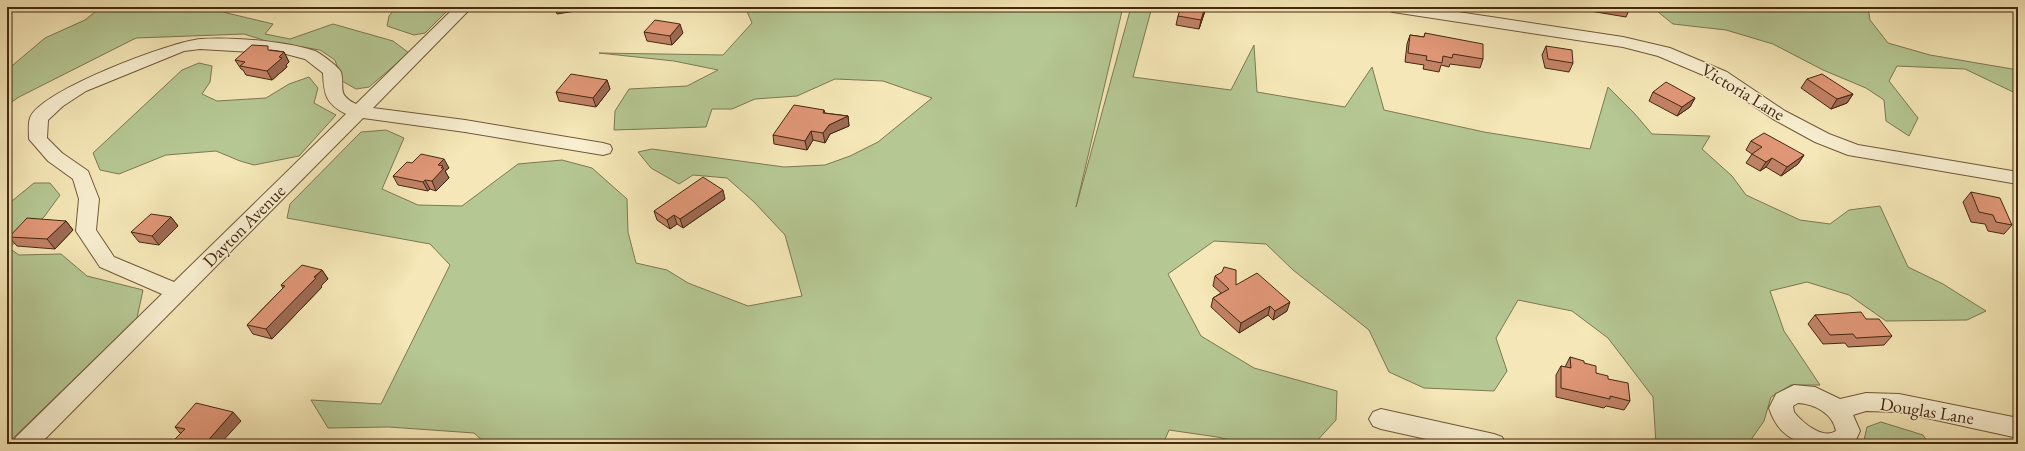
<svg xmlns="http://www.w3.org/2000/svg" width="2025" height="451" viewBox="0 0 2025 451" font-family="'EB Garamond',serif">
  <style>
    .green { fill: #b5c793; stroke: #7d7852 }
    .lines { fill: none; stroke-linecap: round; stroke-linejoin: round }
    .minor-casing { stroke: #71583a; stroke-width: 2 }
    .minor { fill: #f8efd0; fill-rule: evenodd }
    .wall { fill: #c18266; stroke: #452811 }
    .shaded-wall { fill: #9d6a53; stroke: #452811 }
    .building { fill: #e09777; stroke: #452811 }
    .labels { text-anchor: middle; stroke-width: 3; stroke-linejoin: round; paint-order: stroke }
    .street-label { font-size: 18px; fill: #452811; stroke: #f8efd0 }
  </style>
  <rect width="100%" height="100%" fill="#f5e7b7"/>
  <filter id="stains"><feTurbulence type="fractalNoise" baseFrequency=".005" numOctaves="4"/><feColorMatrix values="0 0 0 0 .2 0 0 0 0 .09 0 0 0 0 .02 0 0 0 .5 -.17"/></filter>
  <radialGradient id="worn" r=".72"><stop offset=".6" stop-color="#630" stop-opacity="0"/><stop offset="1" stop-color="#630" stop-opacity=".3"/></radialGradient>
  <g class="green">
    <polygon points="101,7 168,7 169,10 214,7 227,13 273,24 265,34 290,39 333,24 393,41 409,53 369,87 356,89 342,81 335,60 320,50 266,41 244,34 136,38 19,97 7,105 7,70 45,38 85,20"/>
    <polygon points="396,7 451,7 425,33 414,35 387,26 389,16"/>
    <polygon points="745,7 1123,7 1076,207 1131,7 1152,7 1133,77 1231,90 1254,45 1257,92 1345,107 1372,67 1384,110 1484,132 1590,149 1608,87 1635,114 1652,134 1710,136 1702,149 1732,176 1746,195 1800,220 1830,224 1849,210 1880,206 1908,267 1943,284 1986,311 1967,320 1886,321 1849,295 1807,282 1770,291 1784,331 1820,385 1791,385 1771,397 1764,421 1748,444 1656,444 1653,397 1608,338 1572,311 1518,300 1496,338 1507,371 1494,391 1424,388 1389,372 1369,330 1293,270 1266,244 1214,241 1168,274 1201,336 1254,368 1337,391 1336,420 1314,444 1248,444 1217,437 1169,430 1163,444 486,444 474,433 389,427 328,428 311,400 381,404 450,265 430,244 287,218 290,204 361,132 386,130 404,138 382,189 418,205 462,206 518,164 562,160 592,168 627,199 628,232 636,263 667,270 688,283 748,306 802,296 785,235 754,202 727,178 693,175 679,184 651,168 638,152 652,149 784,167 825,165 850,156 878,142 932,98 883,81 835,79 797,96 755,99 732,109 712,109 706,127 614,130 615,111 629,89 687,86 718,70 674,61 599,53 723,55 752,23"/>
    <polygon points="1652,7 1868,7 1870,20 1888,43 1930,55 2018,70 2018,93 2011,91 1965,69 1897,66 1889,81 1918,118 1909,136 1886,121 1884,100 1866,88 1823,70 1773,44 1726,30 1673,24"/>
    <polygon points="199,63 212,66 210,82 202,94 217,101 266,98 289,84 309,77 318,88 314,103 336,115 299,156 254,165 240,161 216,151 166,155 119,174 100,170 93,153 182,70"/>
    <polygon points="34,183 50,183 60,195 44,217 9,248 19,255 61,254 87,276 143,290 137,318 7,444 7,205"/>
    <polygon points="1881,422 1923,435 1929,444 1863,444 1867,427"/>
  </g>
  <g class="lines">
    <defs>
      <g id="minor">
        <path d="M455 7H472L373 108 465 120 603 143 610 145 612 149 610 153 603 155 465 132 363 118 40 444H12L16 437 162 294 100 267 76 231 79 199 73 179 48 161 29 139C29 133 28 124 30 118 39 91 172 41 201 39 232 37 285 41 315 51 320 53 339 67 341 72 345 88 336 94 356 104ZM200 49 286 54 305 59 323 73C324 94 325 103 346 114L174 282 114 257 96 230 99 199 88 171 62 153 47 138 48 120 63 106 86 91 184 51Z"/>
        <polygon points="1385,7 1425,7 1623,37 1670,48 1727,72 1785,111 1829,134 1858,145 2018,172 2018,184 1848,155 1815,142 1773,119 1715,80 1658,56 1623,47 1393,12 1387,10"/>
        <path d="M1794 385 1815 387 1840 399 1866 393 1899 394 2018 418V438L1899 412 1866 411 1853 415 1860 431 1854 444C1816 444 1783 451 1769 408L1776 394ZM1798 403C1814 404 1833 413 1836 431 1822 440 1802 422 1794 412L1793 406Z"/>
        <polygon points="1381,409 1494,434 1502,437 1506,444 1449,444 1381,429 1373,426 1369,419 1373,412"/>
      </g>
    </defs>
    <use href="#minor" class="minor-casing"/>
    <use href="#minor" class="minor"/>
  </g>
  <g class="wall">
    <polygon points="335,7 361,7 356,11"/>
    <polygon points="1590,7 1630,7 1630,8 1626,17 1590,11"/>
    <polygon points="1205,11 1199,29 1176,25 1178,16"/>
    <polygon points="644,32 683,33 672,45 647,41"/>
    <polygon points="1425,33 1483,59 1480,68 1450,64 1449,67 1441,65 1439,72 1423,69 1424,65 1405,62 1407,44 1410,35 1424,37"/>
    <polygon points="1546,46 1573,63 1569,72 1545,68 1542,55"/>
    <polygon points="271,50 284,52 289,62 286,65 287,67 272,80 246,75 243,70 241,69 235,60"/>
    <polygon points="1807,79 1853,94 1847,103 1831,109 1801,88"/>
    <polygon points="607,80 610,89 596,107 559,101 556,92"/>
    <polygon points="1653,92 1695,98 1690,107 1677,116 1649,101"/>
    <polygon points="824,110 825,113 848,116 849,126 830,134 825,143 813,140 807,150 774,144 773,135"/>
    <polygon points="1751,141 1804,155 1798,164 1781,176 1766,167 1760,171 1746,163 1752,154 1746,150"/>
    <polygon points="412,163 449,168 445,171 449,178 436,191 430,189 428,191 398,185 393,176"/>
    <polygon points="1971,192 2012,225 2004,234 1988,231 1985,224 1971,222 1963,202"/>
    <polygon points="725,199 683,228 677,224 670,229 657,220 654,211"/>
    <polygon points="171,217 178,226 159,245 139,242 131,232"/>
    <polygon points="66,221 73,230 55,249 17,246 9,237"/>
    <polygon points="322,270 328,279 321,286 322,287 272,339 253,334 247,325 283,288 281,285"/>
    <polygon points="1215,276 1236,285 1287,311 1273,320 1268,315 1239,333 1211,307 1213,298 1221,293 1213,286"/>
    <polygon points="1815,315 1866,319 1892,336 1884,345 1848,347 1845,343 1823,344 1808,324"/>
    <polygon points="1570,357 1584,363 1596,373 1608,379 1630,401 1624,410 1606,406 1604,408 1556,397 1556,375 1561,366 1565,367"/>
    <polygon points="241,421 180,433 175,427"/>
  </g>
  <g class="shaded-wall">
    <polygon points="354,7 361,7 356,11"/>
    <polygon points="555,7 576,7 576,11 557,14"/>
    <polygon points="1205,7 1206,7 1205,11 1199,29 1201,20"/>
    <polygon points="680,24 683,33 672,45 670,36"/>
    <polygon points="284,52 289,62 286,65 287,67 272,80 267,71 279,57"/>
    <polygon points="607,80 610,89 596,107 593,98"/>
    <polygon points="1853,94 1847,103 1831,109 1837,99"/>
    <polygon points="1695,98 1690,107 1677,116 1682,107"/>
    <polygon points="848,116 849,126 830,134 825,143 823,133 829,125"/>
    <polygon points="811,131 813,140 807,150 805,141"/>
    <polygon points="1804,155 1798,164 1781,176 1787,167"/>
    <polygon points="1772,158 1766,167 1760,171 1766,162"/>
    <polygon points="444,159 449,168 445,171 449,178 436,191 432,181 438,165"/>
    <polygon points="425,180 430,189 428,191 423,182"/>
    <polygon points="723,190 725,199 683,228 680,219"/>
    <polygon points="674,215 677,224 670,229 667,220"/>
    <polygon points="171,217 178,226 159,245 152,236"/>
    <polygon points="66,221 73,230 55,249 47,239"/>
    <polygon points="322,270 328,279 321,286 322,287 272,339 266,329"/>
    <polygon points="1290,302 1287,311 1273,320 1275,311"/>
    <polygon points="1270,306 1268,315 1239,333 1241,323"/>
    <polygon points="233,412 241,421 220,444 205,444"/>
  </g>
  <g class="building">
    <polygon points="1181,7 1205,7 1201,20 1178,16"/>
    <polygon points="655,20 680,24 670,36 644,32"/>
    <polygon points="1425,33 1483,44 1483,59 1453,54 1452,58 1443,56 1442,63 1426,60 1427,56 1408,53 1410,35 1424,37"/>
    <polygon points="252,45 268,46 268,50 284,52 279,57 282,58 267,71 240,66 245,62 235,60"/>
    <polygon points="1546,46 1572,50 1573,63 1548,59"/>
    <polygon points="571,74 607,80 593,98 556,92"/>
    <polygon points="1822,74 1853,94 1837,99 1807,79"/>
    <polygon points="1666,82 1695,98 1682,107 1653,92"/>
    <polygon points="794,105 824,110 823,113 848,116 829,125 823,133 811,131 805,141 773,135"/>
    <polygon points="1764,133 1804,155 1787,167 1772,158 1766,162 1752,154 1762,147 1751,141"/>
    <polygon points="421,154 444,159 438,165 443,166 441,168 444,168 432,181 425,180 423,182 393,176 407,162 412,163"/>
    <polygon points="703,177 723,190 680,219 674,215 667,220 654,211"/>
    <polygon points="1971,192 2000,198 2012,225 1996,222 1993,215 1979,212"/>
    <polygon points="151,214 171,217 152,236 131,232"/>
    <polygon points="27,218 66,221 47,239 9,237"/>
    <polygon points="302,265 322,270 314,277 316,278 266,329 247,325 285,286 281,285"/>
    <polygon points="1224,267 1236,270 1236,285 1257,273 1290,302 1275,311 1270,306 1241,323 1213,298 1229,289 1215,276 1222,272"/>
    <polygon points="1861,312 1866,319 1879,319 1892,336 1856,338 1853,334 1830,335 1815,315"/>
    <polygon points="1570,357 1584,361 1584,363 1596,366 1596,373 1608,376 1608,379 1628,383 1630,401 1610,396 1610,399 1561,388 1561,366 1571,368"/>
    <polygon points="196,403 233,412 205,444 170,444 185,429 175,427"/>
  </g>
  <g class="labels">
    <g class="street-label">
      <text transform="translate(1743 92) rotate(31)" y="6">Victoria Lane</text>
      <text transform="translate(244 226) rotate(-45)" y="6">Dayton Avenue</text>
      <text transform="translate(1927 411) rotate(9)" y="6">Douglas Lane</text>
    </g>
  </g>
  <rect width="2025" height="451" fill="none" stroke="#f5e7b7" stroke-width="24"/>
  <rect x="8" y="8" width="2009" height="435" fill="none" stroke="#452811" stroke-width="2"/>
  <rect x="12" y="12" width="2001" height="427" fill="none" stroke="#452811"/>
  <rect width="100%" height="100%" filter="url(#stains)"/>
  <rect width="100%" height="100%" fill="url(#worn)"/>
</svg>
